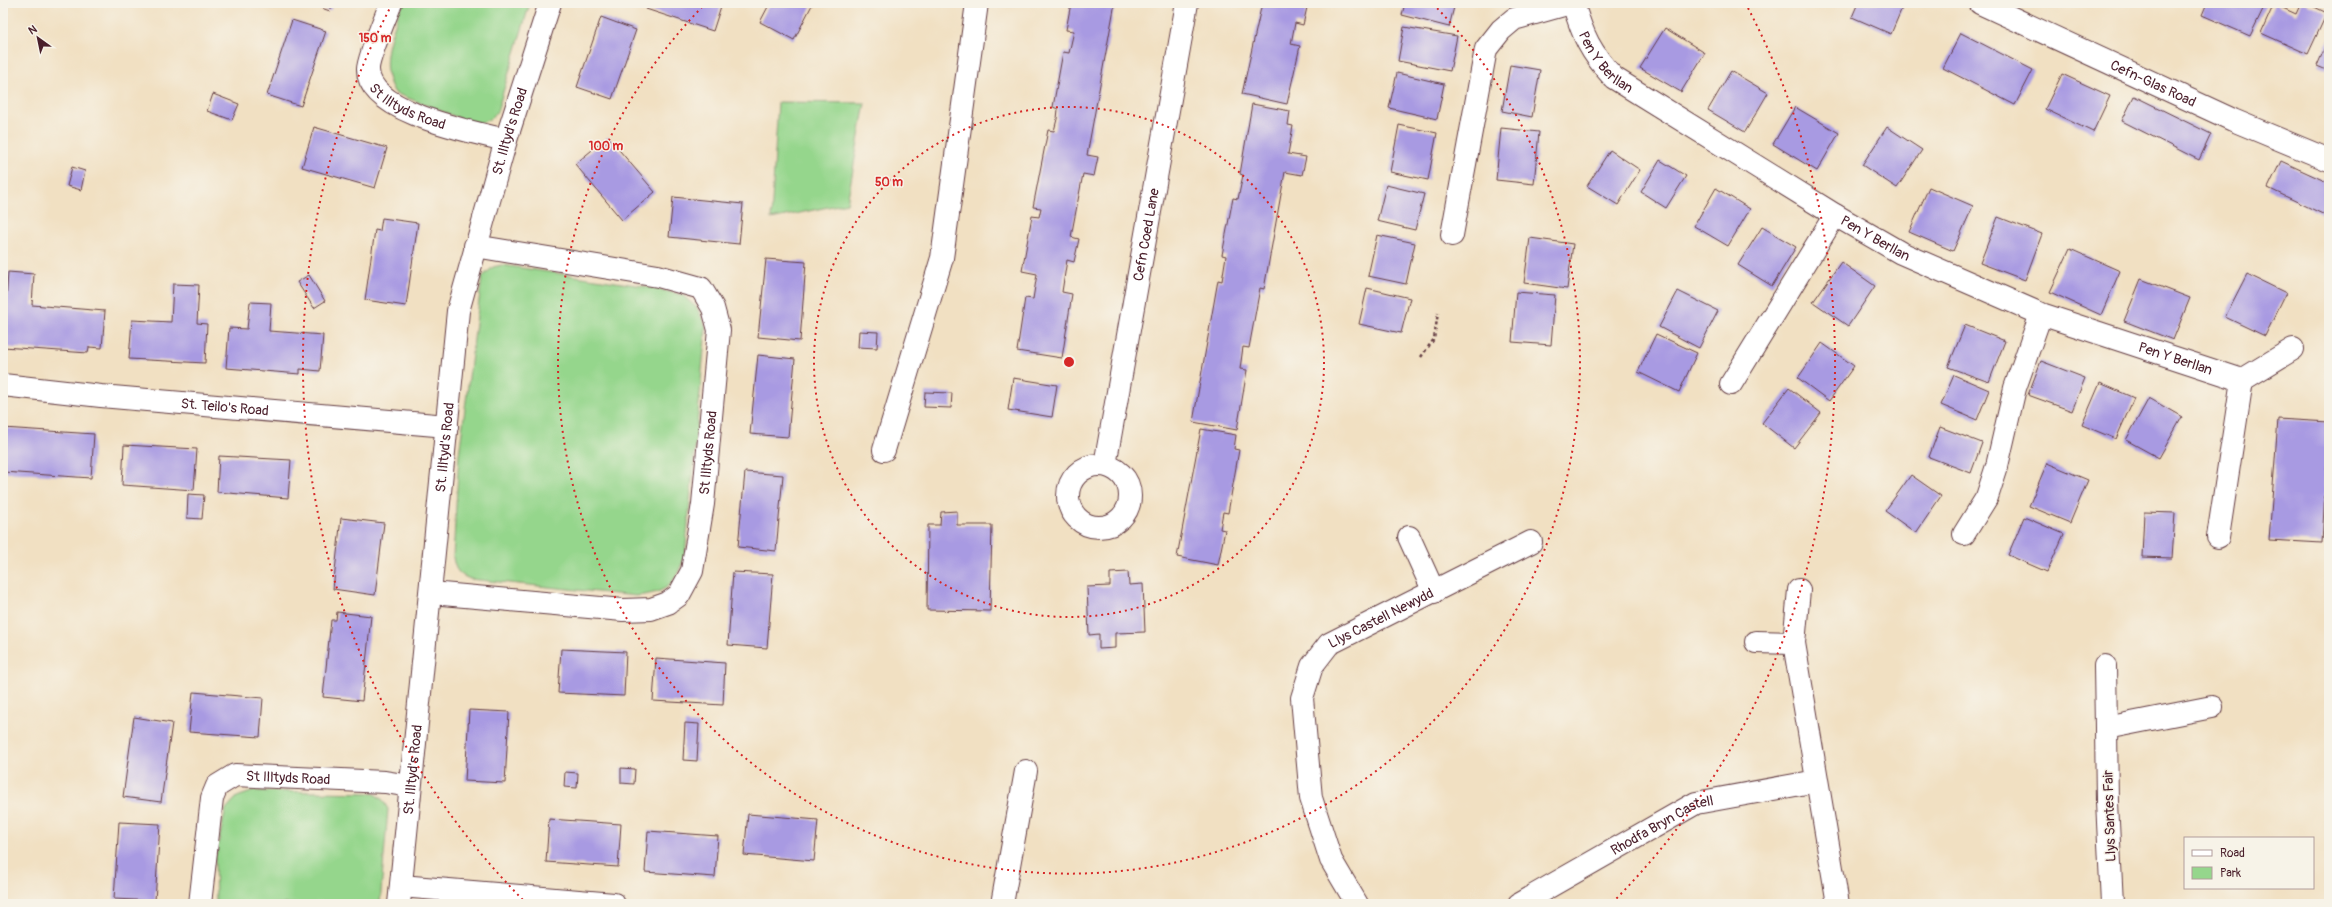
<svg xmlns="http://www.w3.org/2000/svg" width="2332" height="907" viewBox="0 0 2332 907" font-family="Pangolin,sans-serif">
  <style>
    .green { fill: #95d68c; stroke: #707a5c }
    .building { fill: #a89ae2 }
    .lines { fill: none; stroke-linecap: round; stroke-linejoin: round }
    .minor-casing { stroke: #633c42; stroke-width: 24 }
    .path { stroke: #633c42; stroke-width: 2.5; stroke-dasharray: 3 3; stroke-linecap: butt }
    .minor { stroke: #fff; stroke-width: 22 }
    .ring { fill: none; stroke: #d62828; stroke-width: 2; stroke-dasharray: 2 4 }
    .labels { text-anchor: middle; stroke-width: 3; stroke-linejoin: round; paint-order: stroke }
    .street-label { font-size: 14px; fill: #4a1f2b; stroke: #f7f3e8 }
    .centre { fill: #d62828; stroke: #f7f3e8; stroke-width: 2 }
    .ring-label { font-size: 12px; text-anchor: middle; font-weight: bold; fill: #d62828; stroke: #f7f3e8; stroke-width: 3; stroke-linejoin: round; paint-order: stroke }
  </style>
  <rect width="100%" height="100%" fill="#f7f3e8"/>
  <filter id="ink" filterUnits="userSpaceOnUse"><feTurbulence type="fractalNoise" baseFrequency=".025" numOctaves="2"/><feDisplacementMap in="SourceGraphic" scale="8" xChannelSelector="R" yChannelSelector="G"/><feConvolveMatrix kernelMatrix="1 2 1 2 8 2 1 2 1" color-interpolation-filters="sRGB"/></filter>
  <filter id="wash" filterUnits="userSpaceOnUse"><feTurbulence type="fractalNoise" baseFrequency=".012" numOctaves="4" result="noise"/><feDisplacementMap in="SourceGraphic" scale="16" xChannelSelector="R" yChannelSelector="G"/><feGaussianBlur stdDeviation="0.9" result="paint"/><feColorMatrix in="noise" values="0 0 0 0 0 0 0 0 0 0 0 0 0 0 0 0 0 1.4 0 .05"/><feComposite in="paint" operator="in"/></filter>
  <g filter="url(#wash)">
    <rect width="100%" height="100%" fill="#f1e0c2"/>
    <g class="green">
      <path d="M402 3H530L497 112C489 121 484 123 472 123L395 93C376 63 393 34 402 3Z"/>
      <polygon points="778,102 865,103 847,203 771,219"/>
      <path d="M502 265 649 287 682 295 697 308 706 327 685 556C673 586 669 592 636 596L470 579C458 574 455 570 453 557L459 455 482 277 493 267Z"/>
      <polygon points="254,791 373,793 382,799 388,809 380,904 216,904 215,858 226,809 237,797"/>
    </g>
    <g id="blocks">
      <g class="building">
        <polygon points="307,3 333,3 330,11"/>
        <polygon points="648,3 722,3 713,31 646,9"/>
        <polygon points="770,3 813,3 794,40 760,22"/>
        <polygon points="1071,3 1115,3 1087,155 1098,157 1094,176 1083,174 1071,237 1079,239 1074,262 1067,260 1064,279 1062,292 1072,294 1062,358 1017,351 1025,298 1033,299 1037,274 1022,271 1032,216 1039,217 1041,208 1033,207 1048,130 1054,131 1057,119 1058,109 1053,107 1063,52 1069,53 1074,31 1066,30"/>
        <polygon points="1262,3 1308,3 1303,25 1295,23 1291,44 1300,46 1287,104 1242,94"/>
        <polygon points="1405,3 1455,3 1449,27 1402,15"/>
        <polygon points="1858,3 1904,3 1891,34 1852,17"/>
        <polygon points="2207,3 2266,3 2250,36 2202,15"/>
        <polygon points="2301,3 2306,3 2327,13 2308,54 2261,33 2274,4 2296,14"/>
        <polygon points="601,17 636,30 612,99 577,87"/>
        <polygon points="292,20 326,31 301,106 267,95"/>
        <polygon points="1404,27 1457,36 1450,71 1398,61"/>
        <polygon points="1665,28 1705,53 1681,92 1640,68"/>
        <polygon points="1961,33 2033,70 2015,105 1943,68"/>
        <polygon points="2329,38 2329,71 2317,66"/>
        <polygon points="1510,65 1540,70 1532,117 1502,111"/>
        <polygon points="1731,71 1768,93 1745,132 1708,110"/>
        <polygon points="1397,73 1444,84 1437,119 1389,108"/>
        <polygon points="2062,74 2110,96 2093,132 2045,109"/>
        <polygon points="213,94 239,104 232,120 207,111"/>
        <polygon points="2134,96 2211,134 2199,160 2122,121"/>
        <polygon points="1252,104 1290,111 1288,125 1293,126 1288,154 1306,157 1302,175 1285,172 1264,289 1260,288 1249,348 1243,347 1240,369 1247,370 1237,430 1193,422 1218,280 1222,281 1226,256 1222,255 1233,198 1238,199 1243,175 1240,174"/>
        <polygon points="1795,107 1839,133 1817,171 1773,144"/>
        <polygon points="1399,125 1437,133 1428,180 1390,172"/>
        <polygon points="314,127 387,148 375,188 302,167"/>
        <polygon points="1887,127 1922,150 1897,188 1862,165"/>
        <polygon points="1501,128 1539,132 1534,184 1496,180"/>
        <polygon points="608,137 655,192 622,220 575,164"/>
        <polygon points="1610,150 1640,170 1618,205 1587,186"/>
        <polygon points="1660,160 1686,176 1666,208 1641,192"/>
        <polygon points="2281,161 2329,183 2329,217 2268,188"/>
        <polygon points="72,167 85,171 81,190 67,186"/>
        <polygon points="1386,185 1424,194 1415,230 1377,221"/>
        <polygon points="1929,187 1973,206 1953,251 1909,232"/>
        <polygon points="1716,188 1750,209 1728,246 1694,226"/>
        <polygon points="673,197 743,204 739,244 669,237"/>
        <polygon points="1998,217 2042,234 2025,280 1980,263"/>
        <polygon points="382,218 418,223 406,306 365,300 375,230 380,231"/>
        <polygon points="1762,227 1796,247 1772,286 1738,265"/>
        <polygon points="1377,235 1415,243 1406,284 1368,276"/>
        <polygon points="1530,238 1573,244 1567,289 1524,283"/>
        <polygon points="2070,249 2120,271 2101,315 2050,292"/>
        <polygon points="766,259 806,262 800,341 758,337"/>
        <polygon points="1841,262 1875,286 1848,326 1813,302"/>
        <polygon points="8,272 34,274 32,305 105,311 102,348 89,347 88,353 3,347 3,303 6,304"/>
        <polygon points="2247,274 2286,293 2265,336 2225,317"/>
        <polygon points="309,275 325,301 314,308 297,282"/>
        <polygon points="2141,279 2190,298 2173,340 2124,321"/>
        <polygon points="173,284 199,285 197,323 207,324 205,363 129,359 132,320 171,322"/>
        <polygon points="1367,288 1410,298 1401,333 1359,324"/>
        <polygon points="1678,291 1718,311 1699,348 1659,327"/>
        <polygon points="1516,292 1555,295 1551,345 1512,342"/>
        <polygon points="250,302 271,303 269,331 323,335 320,371 300,369 300,374 226,368 229,328 247,329"/>
        <polygon points="1965,325 2005,341 1989,382 1948,367"/>
        <polygon points="859,331 878,332 877,348 858,347"/>
        <polygon points="1656,334 1697,353 1679,392 1638,372"/>
        <polygon points="1822,343 1854,366 1829,401 1798,378"/>
        <polygon points="758,355 795,359 788,437 750,434"/>
        <polygon points="2041,361 2085,378 2072,411 2028,395"/>
        <polygon points="1954,375 1989,390 1977,420 1941,405"/>
        <polygon points="1013,378 1057,385 1052,417 1008,410"/>
        <polygon points="2100,383 2134,398 2116,439 2082,425"/>
        <polygon points="1789,388 1821,413 1794,448 1762,423"/>
        <polygon points="925,392 952,393 951,408 924,407"/>
        <polygon points="2149,398 2182,417 2159,458 2126,440"/>
        <polygon points="2278,419 2329,422 2322,543 2269,540"/>
        <polygon points="1940,427 1982,443 1971,473 1929,457"/>
        <polygon points="3,428 94,434 91,478 3,472"/>
        <polygon points="1201,429 1236,435 1234,449 1239,450 1228,513 1223,512 1220,529 1225,530 1218,565 1177,557"/>
        <polygon points="124,445 197,449 194,490 122,485"/>
        <polygon points="219,456 291,460 288,498 217,492"/>
        <polygon points="2047,463 2088,480 2070,523 2029,506"/>
        <polygon points="745,472 783,475 776,551 738,547"/>
        <polygon points="1911,475 1941,496 1916,533 1885,511"/>
        <polygon points="188,494 204,495 202,519 187,518"/>
        <polygon points="957,511 957,525 992,525 990,611 927,610 928,525 940,525 941,512"/>
        <polygon points="2144,512 2175,513 2172,558 2142,557"/>
        <polygon points="2024,517 2064,534 2047,572 2008,555"/>
        <polygon points="341,518 384,523 375,595 333,589"/>
        <polygon points="733,572 773,574 767,648 728,645"/>
        <polygon points="1128,572 1129,585 1143,584 1145,632 1115,633 1115,648 1099,649 1099,634 1089,635 1087,587 1110,586 1110,573"/>
        <polygon points="337,612 371,616 362,701 323,697 331,620 336,620"/>
        <polygon points="561,649 626,652 624,696 558,693"/>
        <polygon points="656,658 725,663 723,705 653,701"/>
        <polygon points="193,692 263,698 260,737 189,732"/>
        <polygon points="469,710 509,712 505,783 465,781"/>
        <polygon points="134,717 172,723 161,802 123,797"/>
        <polygon points="685,723 699,724 697,761 683,760"/>
        <polygon points="621,768 635,769 634,784 621,783"/>
        <polygon points="565,772 578,773 577,788 564,787"/>
        <polygon points="748,814 818,820 814,861 744,855"/>
        <polygon points="549,819 621,824 618,867 546,862"/>
        <polygon points="119,822 160,824 155,901 114,899"/>
        <polygon points="648,831 718,836 715,877 645,872"/>
      </g>
    </g>
  </g>
  <g filter="url(#ink)">
    <use href="#blocks" fill-opacity="0" stroke="#633c42" stroke-width="1"/>
    <g class="lines">
      <defs>
        <g id="minor">
          <path id="s1" d="M391 3C386 16 368 58 368 69 367 113 474 132 506 140"/>
          <path id="s2" d="M1573 3C1583 36 1590 52 1614 78L1835 215 1901 253 2041 314 2242 380 2218 537"/>
          <path id="s3" d="M1980 3 2233 120 2329 160"/>
          <polyline points="1452,235 1486,49 1501,30 1514,19 1571,3"/>
          <polyline points="2242,380 2293,349"/>
          <polyline points="1731,384 1835,215"/>
          <path id="s4" d="M3 385 101 396 447 426"/>
          <polyline points="884,450 942,258 977,3"/>
          <path id="s5" d="M1105 465 1187 3"/>
          <circle cx="1099" cy="496" r="31"/>
          <polyline points="1964,534 1987,497 1997,466 2015,388 2041,314"/>
          <polyline points="1409,537 1434,592"/>
          <polyline points="1799,590 1794,643 1838,904"/>
          <path id="s6" d="M431 593 623 610 651 609 668 603 679 595 692 571 703 504 719 330 713 308 701 288 658 276 475 246"/>
          <polyline points="1756,642 1794,643"/>
          <polyline points="2105,666 2106,728"/>
          <polyline points="401,886 614,904"/>
          <path id="s7" d="M200 904 212 798 217 786 235 775 385 782 410 786"/>
          <path id="s8" d="M399 904 458 311 506 140 550 3"/>
          <polyline points="1002,904 1026,771"/>
          <path id="s9" d="M1357 904 1331 860 1311 798 1302 698 1312 666 1329 644 1531 542"/>
          <path id="s10" d="M1519 904 1696 803 1817 781"/>
          <polyline points="2112,904 2107,802 2106,728 2212,707"/>
        </g>
      </defs>
      <use href="#minor" class="minor-casing"/>
      <polyline class="path" points="1421,357 1434,339 1438,313"/>
      <use href="#minor" class="minor"/>
    </g>
  </g>
  <g class="ring">
    <circle cx="1069" cy="362" r="255"/>
    <path d="M1433 4A511 511 0 1 1 705 4"/>
    <path d="M527 904A766 766 0 0 1 390 8M1748 8A766 766 0 0 1 1611 904"/>
  </g>
  <g class="labels">
    <g class="street-label">
      <text dy="5" stroke="none"><textPath href="#s2" startOffset="69">Pen Y Berllan</textPath></text>
      <text dy="5" stroke="none"><textPath href="#s3" startOffset="191">Cefn-Glas Road</textPath></text>
      <text dy="5" stroke="none"><textPath href="#s1" startOffset="129">St Illtyds Road</textPath></text>
      <text dy="5" stroke="none"><textPath href="#s8" startOffset="783">St. Illtyd's Road</textPath></text>
      <text dy="5" stroke="none"><textPath href="#s5" startOffset="234">Cefn Coed Lane</textPath></text>
      <text dy="5" stroke="none"><textPath href="#s2" startOffset="393">Pen Y Berllan</textPath></text>
      <text dy="5" stroke="none"><textPath href="#s2" startOffset="717">Pen Y Berllan</textPath></text>
      <text dy="5" stroke="none"><textPath href="#s4" startOffset="223">St. Teilo's Road</textPath></text>
      <text dy="5" stroke="none"><textPath href="#s8" startOffset="459">St. Illtyd's Road</textPath></text>
      <text dy="5" stroke="none"><textPath href="#s6" startOffset="399">St Illtyds Road</textPath></text>
      <text dy="5" stroke="none"><textPath href="#s9" startOffset="336">Llys Castell Newydd</textPath></text>
      <text dy="5" stroke="none"><textPath href="#s8" startOffset="135">St. Illtyd's Road</textPath></text>
      <text dy="5" stroke="none"><textPath href="#s7" startOffset="194">St Illtyds Road</textPath></text>
      <text transform="translate(2109 816) rotate(-92)" y="5">Llys Santes Fair</text>
      <text dy="5" stroke="none"><textPath href="#s10" startOffset="164">Rhodfa Bryn Castell</textPath></text>
    </g>
  </g>
  <circle cx="1069" cy="362" r="6" class="centre"/>
  <g class="ring-label">
    <text x="375" y="42">150 m</text>
    <text x="606" y="150">100 m</text>
    <text x="889" y="186">50 m</text>
  </g>
  <rect width="2332" height="907" fill="none" stroke="#f7f3e8" stroke-width="16"/>
  <rect x="2184" y="837" width="130" height="52" fill="#f7f3e8" stroke="#b29e9c"/>
  <rect x="2192" y="850" width="20" height="6" fill="#ffffff" stroke="#b29e9c"/>
  <text x="2220" y="857" font-size="12" fill="#4a1f2b">Road</text>
  <rect x="2192" y="867" width="20" height="12" fill="#95d68c" stroke="#b29e9c"/>
  <text x="2220" y="877" font-size="12" fill="#4a1f2b">Park</text>
  <g transform="translate(38 38) rotate(327)" stroke="#f7f3e8" stroke-width="3" paint-order="stroke">
  <path d="M0-3L7 15L0 10L-7 15Z" fill="#4a1f2b"/>
  <text y="-6" font-size="11" font-weight="bold" text-anchor="middle" fill="#4a1f2b">N</text>
  </g>
</svg>
